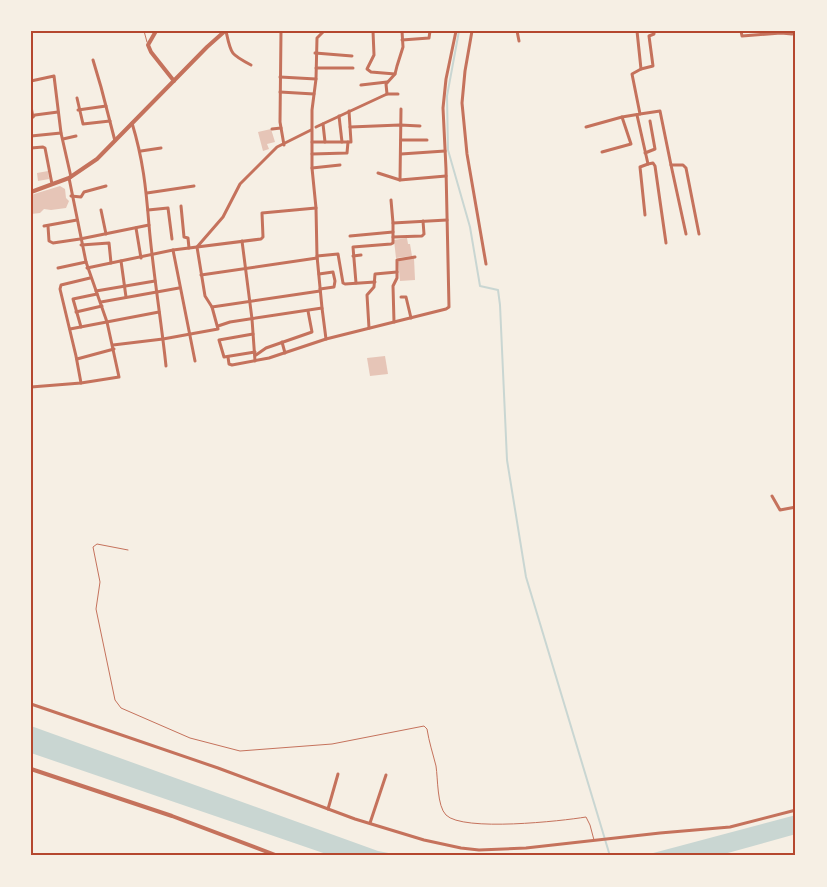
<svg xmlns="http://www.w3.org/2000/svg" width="827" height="887" viewBox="0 0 827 887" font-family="'Work Sans',sans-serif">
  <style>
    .water { fill: #c9d6d2 }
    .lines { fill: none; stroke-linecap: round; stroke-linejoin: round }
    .stream { stroke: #c9d6d2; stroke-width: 2 }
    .building { fill: #e6c5b7 }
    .service { stroke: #c5725c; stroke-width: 1 }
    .minor { stroke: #c5725c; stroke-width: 3 }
    .tertiary { stroke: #c5725c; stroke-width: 4 }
    .neatline { fill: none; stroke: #b5482f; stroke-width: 2 }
  </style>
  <rect width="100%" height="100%" fill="#f6efe4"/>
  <g class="water">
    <polygon points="31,726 378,851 404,856 332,856 31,753"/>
    <polygon points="796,815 796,834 717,856 642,856"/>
  </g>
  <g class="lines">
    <polyline class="stream" points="459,31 447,96 448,150 470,227 480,286 498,290 500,305 507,460 526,577 610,856"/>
  </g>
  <g class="building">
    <polygon points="271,129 275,142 267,144 269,149 263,151 258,132"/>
    <polygon points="48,171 49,179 38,181 37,173"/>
    <polygon points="60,186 65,189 66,198 69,201 66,208 51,210 44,209 40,213 31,214 31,195"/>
    <polygon points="407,238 408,244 410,244 412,256 396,258 394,240"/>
    <polygon points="414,258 415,280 400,281 398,260"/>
    <polygon points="385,356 388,374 370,376 367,358"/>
  </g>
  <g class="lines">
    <g class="service">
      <polyline points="144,31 147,42"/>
      <path d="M128 550 97 544 93 547 100 582 96 609 115 700 121 708 190 738 240 751 332 744 424 726 427 729C429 742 433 754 436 766 438 779 437 806 446 815 463 832 562 821 586 817L590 825 594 840"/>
    </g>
    <g class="minor">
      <path d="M226 31C231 54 230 54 251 65"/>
      <polyline points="281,31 280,122 284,145"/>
      <polyline points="324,31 317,38 316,79 312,110 312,168 316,208 317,256 322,308 326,339"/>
      <polyline points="373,31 374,55 367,69 371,72 395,74"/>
      <polyline points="472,31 465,71 462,103 467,154 486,264"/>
      <polyline points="517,31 519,41"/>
      <polyline points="637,31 641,69"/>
      <polyline points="741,31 742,36 781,33 792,34"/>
      <polyline points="402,40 429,38 430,31"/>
      <polyline points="315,53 352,56"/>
      <polyline points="93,60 101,87 115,141"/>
      <polyline points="316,68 353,68"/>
      <polyline points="280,77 316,79"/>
      <polyline points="31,81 54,76 61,133 71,177"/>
      <polyline points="361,85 387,82"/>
      <polyline points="280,92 314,94"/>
      <polyline points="387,94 386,84 395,74 397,66 403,47 402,31"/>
      <polyline points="77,98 83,124 110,121"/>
      <polyline points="31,107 33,117"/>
      <polyline points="78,110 106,106"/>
      <polyline points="640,114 660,111 671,165"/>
      <polyline points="637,115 648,164 653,163 655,166 666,243"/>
      <polyline points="339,116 342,142"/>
      <polyline points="31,118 35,115 58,112"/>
      <path d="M132 123C143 159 146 188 149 225 153 272 161 319 166 366"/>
      <polyline points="323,124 325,142"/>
      <polyline points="316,127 387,94 398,94"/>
      <polyline points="350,127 400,125 420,126"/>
      <polyline points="586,127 622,117 640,114 632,74 641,69 653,66 649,36 654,34 654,31"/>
      <polyline points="272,129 281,128"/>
      <polyline points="31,136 61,133"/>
      <polyline points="63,139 76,136"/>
      <polyline points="401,140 427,140"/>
      <polyline points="312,142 351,142 349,111"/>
      <polyline points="31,148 43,147 45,148 52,184"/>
      <polyline points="141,151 161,148"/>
      <polyline points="602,152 631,144 622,117"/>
      <polyline points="645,153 655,149 650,121"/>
      <polyline points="312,154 347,153 348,142"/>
      <polyline points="401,154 445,151"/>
      <polyline points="312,168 340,165"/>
      <polyline points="378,173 400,180 446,176"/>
      <polyline points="400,180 401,109"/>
      <polyline points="147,193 194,186"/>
      <polyline points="71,196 81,197 84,192 106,186"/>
      <polyline points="391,200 393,223 447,220"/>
      <polyline points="181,206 184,237 188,238 189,248"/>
      <polyline points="101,210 106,234"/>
      <polyline points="148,210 168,208 172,239"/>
      <polyline points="645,215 640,167 648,164"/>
      <polyline points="393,223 393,237 422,236 424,234 423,221"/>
      <polyline points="44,226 77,220"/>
      <polyline points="48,226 49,241 53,243 80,239 149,225"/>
      <polyline points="136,228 141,258"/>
      <polyline points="686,234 671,165 683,165 686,168 699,234"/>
      <polyline points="350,236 393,232"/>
      <polyline points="242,241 252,319 255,361"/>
      <polyline points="81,245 109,243 111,263"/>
      <polyline points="173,250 195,361"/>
      <polyline points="317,256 338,254 343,283 345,284 375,282"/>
      <polyline points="353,256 361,255"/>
      <polyline points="121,261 126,297"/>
      <polyline points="58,268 86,262"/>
      <polyline points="87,268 173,250 261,239 263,237 262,213 316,208"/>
      <polyline points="319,274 333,272 335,281 334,287 320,289"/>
      <polyline points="201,275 317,258"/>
      <polyline points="356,283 353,247 391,244 393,243 393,237"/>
      <polyline points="96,291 155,281"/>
      <polyline points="401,297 406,297 411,318"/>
      <polyline points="101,302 179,288"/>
      <polyline points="212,307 320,291"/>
      <polyline points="76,312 102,306"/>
      <polyline points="394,322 393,286 397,278 397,260 415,257"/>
      <polyline points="218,326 230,322 322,308"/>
      <polyline points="81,327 73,299 97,294"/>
      <polyline points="369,328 367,295 374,287 375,274 397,272"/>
      <polyline points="70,329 159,312"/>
      <polyline points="253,334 219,340 224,357 255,352"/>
      <polyline points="282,342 285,353"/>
      <polyline points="113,345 163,339 218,329 212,307 205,296 197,247 223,217 240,184 277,147 311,130"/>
      <polyline points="256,355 266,348 312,332 308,311"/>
      <polyline points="228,357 229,364 232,365 269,358 326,339 446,309 449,307 446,169 443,108 446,79 456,31"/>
      <polyline points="77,359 114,349"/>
      <polyline points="81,383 76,356 60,289 61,285 90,278"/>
      <polyline points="31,387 81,383 119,377 107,322 86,262 69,178"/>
      <polyline points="772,496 780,510 796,507"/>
      <polyline points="31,704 218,768 355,819 424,840 461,848 479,850 526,848 660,833 730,827 796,810"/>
      <polyline points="328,809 338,774"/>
      <polyline points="370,823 386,775"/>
    </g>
    <g class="tertiary">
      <polyline points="156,31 148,45 151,52 174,81"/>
      <polyline points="31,192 69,178 97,159 207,47 225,31"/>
      <polyline points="31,769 172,816 278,856"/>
      <polyline points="792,856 796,855"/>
    </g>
  </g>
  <rect width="827" height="887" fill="none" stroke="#f6efe4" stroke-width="65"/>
  <rect x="32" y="32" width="762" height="822" class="neatline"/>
</svg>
